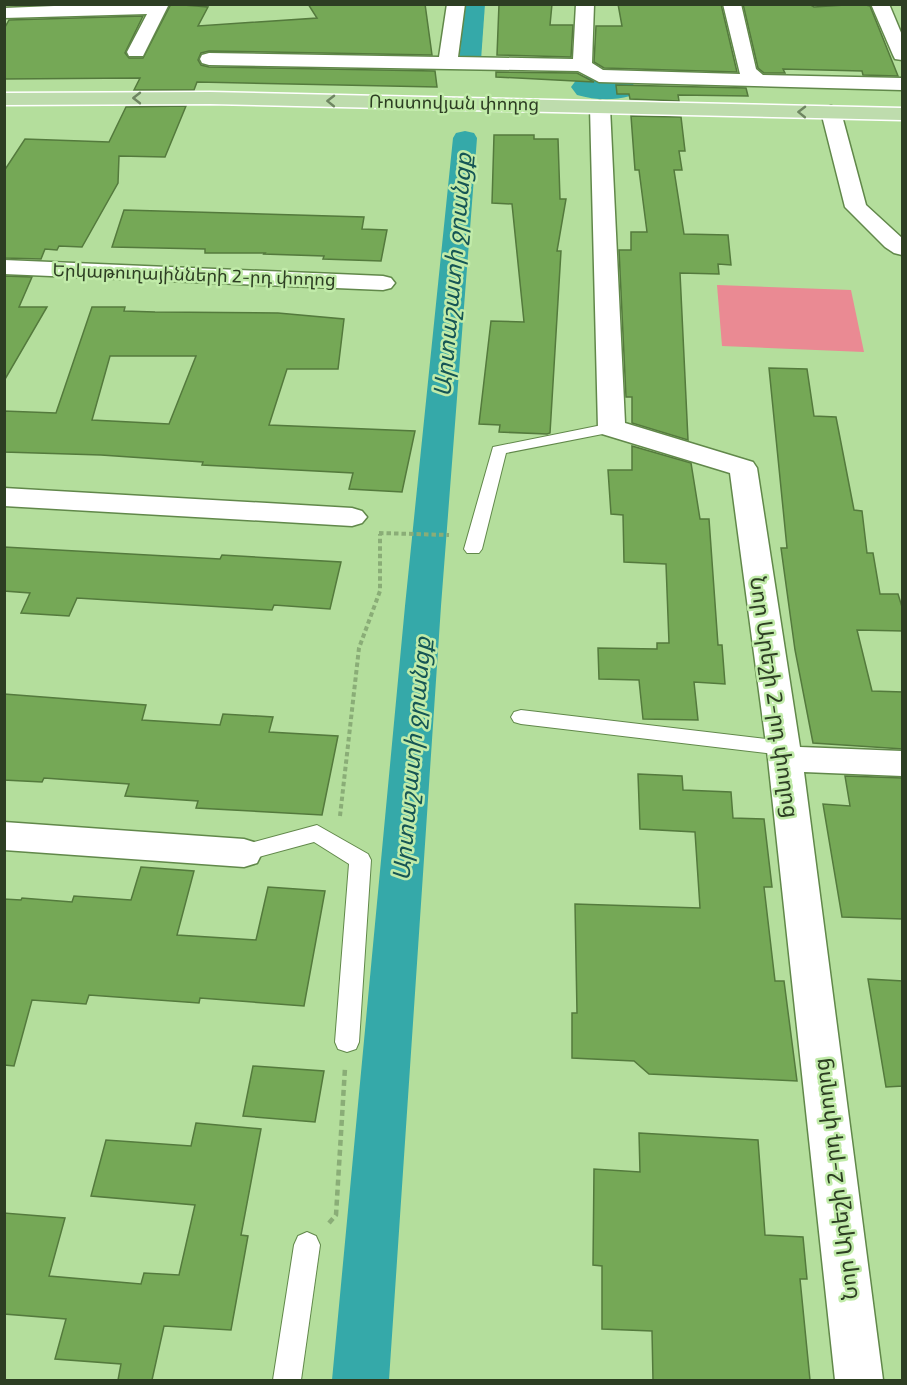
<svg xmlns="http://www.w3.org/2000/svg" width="907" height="1385" viewBox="0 0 907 1385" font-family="'Exo 2','Noto Sans Armenian',sans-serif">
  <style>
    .green { fill: #ea8a93 }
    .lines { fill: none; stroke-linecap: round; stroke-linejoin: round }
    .canal { fill: #35a9a9; fill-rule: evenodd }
    .river { fill: #35a9a9; fill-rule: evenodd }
    .building { fill: #75a856; stroke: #547a3d; stroke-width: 1.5; fill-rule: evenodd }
    .service-casing { stroke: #61884a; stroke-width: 2 }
    .minor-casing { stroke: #61884a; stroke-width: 3 }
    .primary-casing { stroke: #fff; stroke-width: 3 }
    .path-far1 { stroke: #8aad77; stroke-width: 4; stroke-dasharray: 4.5 3; stroke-linecap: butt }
    .path { stroke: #8aad77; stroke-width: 4.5; stroke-dasharray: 6 4; stroke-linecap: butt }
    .service { fill: #fff; fill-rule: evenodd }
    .minor { fill: #fff; fill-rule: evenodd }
    .primary { fill: #bedcad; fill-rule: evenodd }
    .oneway { stroke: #6e8561 }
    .labels { text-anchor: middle; stroke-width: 5; stroke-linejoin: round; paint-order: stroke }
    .far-street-label { font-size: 18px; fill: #2d3e23; stroke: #c1eba9 }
    .street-label { font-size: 22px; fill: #2d3e23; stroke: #c1eba9 }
    .water-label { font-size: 24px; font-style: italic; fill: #155555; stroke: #c1eba9 }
  </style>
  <rect width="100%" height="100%" fill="#b4de9c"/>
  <polygon class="green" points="717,285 851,290 864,352 722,346"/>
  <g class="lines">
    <g class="canal">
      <polygon points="465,4 485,4 481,60 478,65 470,67 462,65 459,60"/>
      <polygon points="465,131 474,133 477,138 441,606 389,1380 332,1380 405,606 453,138 456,133"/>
    </g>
    <path class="river" d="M591 75 616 76 630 80 636 88 630 96C612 101 595 100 577 95L571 87 577 79Z"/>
  </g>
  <g class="building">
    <polygon points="171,4 208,7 198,26 317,18 308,4 425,4 432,55 209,51 201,53 198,60 201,65 209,67 435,71 437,87 197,82 194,90 134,90 140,78 4,79 4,29 9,20 143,16 125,53 129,58 143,58"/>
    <polygon points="499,4 552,4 550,25 573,25 571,57 497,55"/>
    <polygon points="618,4 721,4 737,72 604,68 594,62 596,26 622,26"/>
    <polygon points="743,4 809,4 814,7 861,4 870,6 898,76 863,75 862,71 783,69 785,73 764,73 758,68"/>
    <polygon points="496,72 577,73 594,82 496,77"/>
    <polygon points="616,85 746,88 748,96 678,95 679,101 630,99 629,94 617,94"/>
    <polygon points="186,106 165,157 119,156 118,183 82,247 59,246 57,250 45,249 41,259 4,258 4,171 25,139 109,142 126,107"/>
    <polygon points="631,116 681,117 685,151 679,151 682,170 674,170 684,234 728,235 731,265 718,264 719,274 680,273 688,440 632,423 632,397 626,397 619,250 631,250 631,232 647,232 639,170 635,170"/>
    <polygon points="494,135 534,135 534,139 558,139 560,199 566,199 557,251 561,251 550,433 547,434 499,432 500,425 479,424 491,321 524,322 512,204 492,203"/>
    <polygon points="124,210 364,217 362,229 387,230 381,261 323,259 324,256 264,254 265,253 205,253 205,249 112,247"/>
    <polygon points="4,276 32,277 19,307 47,307 4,381"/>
    <path d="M92 307H125L124 311 155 312 278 313 344 319 338 369H287L269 425 415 431 402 492 349 489 353 473 202 465 203 462 101 455 4 452V411L56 413ZM110 356H196L169 424 92 420Z"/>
    <polygon points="769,368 807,369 814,416 836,417 854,510 862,511 867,553 873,553 880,594 898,594 903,610 903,631 857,630 872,691 903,692 903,749 813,743 795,650 781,548 787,548"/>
    <polygon points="632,446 691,463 700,519 709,519 718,645 722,645 725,684 694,682 698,720 643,719 639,680 599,679 598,648 657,649 657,643 669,643 666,564 624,562 623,515 611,514 608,470 632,470"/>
    <polygon points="4,547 220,559 222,555 341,562 330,609 274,605 272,610 77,598 69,616 21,613 30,593 4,591"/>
    <polygon points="4,694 146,705 142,720 220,725 223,714 273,717 269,732 338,736 322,815 196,808 198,801 125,796 129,784 44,778 42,782 4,780"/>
    <polygon points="638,774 682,776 683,790 731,792 733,818 764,819 772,887 764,887 775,981 784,981 797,1081 649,1074 634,1061 572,1058 572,1013 577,1013 575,904 700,908 695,832 640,829"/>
    <polygon points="845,776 903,778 903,919 842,917 823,804 850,806"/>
    <polygon points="141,867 194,871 177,935 256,940 268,887 325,891 304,1006 200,998 199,1003 89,995 86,1004 32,1000 14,1066 4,1065 4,899 21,900 22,898 72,902 74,896 131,900"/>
    <polygon points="868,979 903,981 903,1086 886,1087"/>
    <polygon points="253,1066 324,1071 315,1122 243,1116"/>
    <polygon points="196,1123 261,1129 241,1235 248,1236 231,1330 164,1326 152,1380 118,1380 121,1364 55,1359 66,1319 4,1314 4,1213 65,1218 49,1276 141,1284 144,1273 179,1275 195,1205 91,1196 106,1140 191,1146"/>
    <polygon points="639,1133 758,1140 765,1235 803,1237 807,1279 800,1279 810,1380 653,1380 652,1331 602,1329 602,1266 593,1265 594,1169 640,1172"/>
  </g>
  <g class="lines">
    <defs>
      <g id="service">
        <polygon points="612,423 618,425 620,428 618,431 506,453 482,549 479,553 467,553 464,549 493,447"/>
        <polygon points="521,710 783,741 790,743 793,748 790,753 783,755 521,724 514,722 511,717 514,712"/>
        <polygon points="317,825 368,854 371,860 359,1042 356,1049 347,1052 338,1049 335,1042 349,864 314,842 244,861 236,859 233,853 236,847"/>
        <polygon points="307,1232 316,1236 320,1245 301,1380 273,1380 294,1245 298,1236"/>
      </g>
      <g id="minor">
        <polygon points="104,4 169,4 143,56 129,56 127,52 147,14 4,18 4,8"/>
        <polygon points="447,4 465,4 458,57 573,59 576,4 594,4 592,63 603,70 740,74 723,4 741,4 756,69 763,75 902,78 902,90 599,82 578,71 209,65 202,63 200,59 202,55 209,53 439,57"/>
        <polygon points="871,4 889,4 902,35 902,60 895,59 893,55"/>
        <polygon points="600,101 607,103 610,107 625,423 753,462 757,468 800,747 902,751 902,776 804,772 883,1380 835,1380 768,759 730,473 602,434 598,428 590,107 593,103"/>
        <polygon points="831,106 838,108 841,112 866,205 902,238 902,255 894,253 885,247 845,207 821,112 824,108"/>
        <polygon points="4,260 383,276 391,278 395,283 391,288 383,290 4,274"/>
        <polygon points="4,488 352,508 362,511 367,517 362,523 352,526 4,506"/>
        <polygon points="4,822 244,839 257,843 262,853 257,863 244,867 4,850"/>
      </g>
      <polygon id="primary" points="210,92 902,108 902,120 210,104 4,105 4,93"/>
    </defs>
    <use href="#service" class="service-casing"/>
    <use href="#minor" class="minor-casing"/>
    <use href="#primary" class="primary-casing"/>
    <g class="path-far1">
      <polyline points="379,533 449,535"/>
      <polyline points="340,816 359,648 380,591 380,534"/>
    </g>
    <polyline class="path" points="329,1223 336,1215 345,1068"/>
    <use href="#service" class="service"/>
    <use href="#minor" class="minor"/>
    <use href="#primary" class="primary"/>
  </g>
  <defs><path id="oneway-chevron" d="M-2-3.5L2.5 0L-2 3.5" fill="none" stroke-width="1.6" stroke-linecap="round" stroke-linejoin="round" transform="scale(1.5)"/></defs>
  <g class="oneway">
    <use href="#oneway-chevron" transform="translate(137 98) rotate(180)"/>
    <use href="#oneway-chevron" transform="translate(331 101) rotate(-179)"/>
    <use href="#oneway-chevron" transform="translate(802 112) rotate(-179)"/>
  </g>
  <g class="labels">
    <g class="far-street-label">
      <text transform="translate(454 103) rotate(1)" y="6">Ռոստովյան փողոց</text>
      <text transform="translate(194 275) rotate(2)" y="6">Երկաթուղայինների 2-րդ փողոց</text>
    </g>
    <g class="street-label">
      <text transform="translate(775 697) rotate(82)" y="8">Նոր Արեշի 2-րդ փողոց</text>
      <text transform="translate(835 1179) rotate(-97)" y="8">Նոր Արեշի 2-րդ փողոց</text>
    </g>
    <g class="water-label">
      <text transform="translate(453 275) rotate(-85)" y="8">Արտաշատի ջրանցք</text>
      <text transform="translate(412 759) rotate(-85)" y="8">Արտաշատի ջրանցք</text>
    </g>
  </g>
  <rect width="907" height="1385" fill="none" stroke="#2d3e23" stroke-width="12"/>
</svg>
